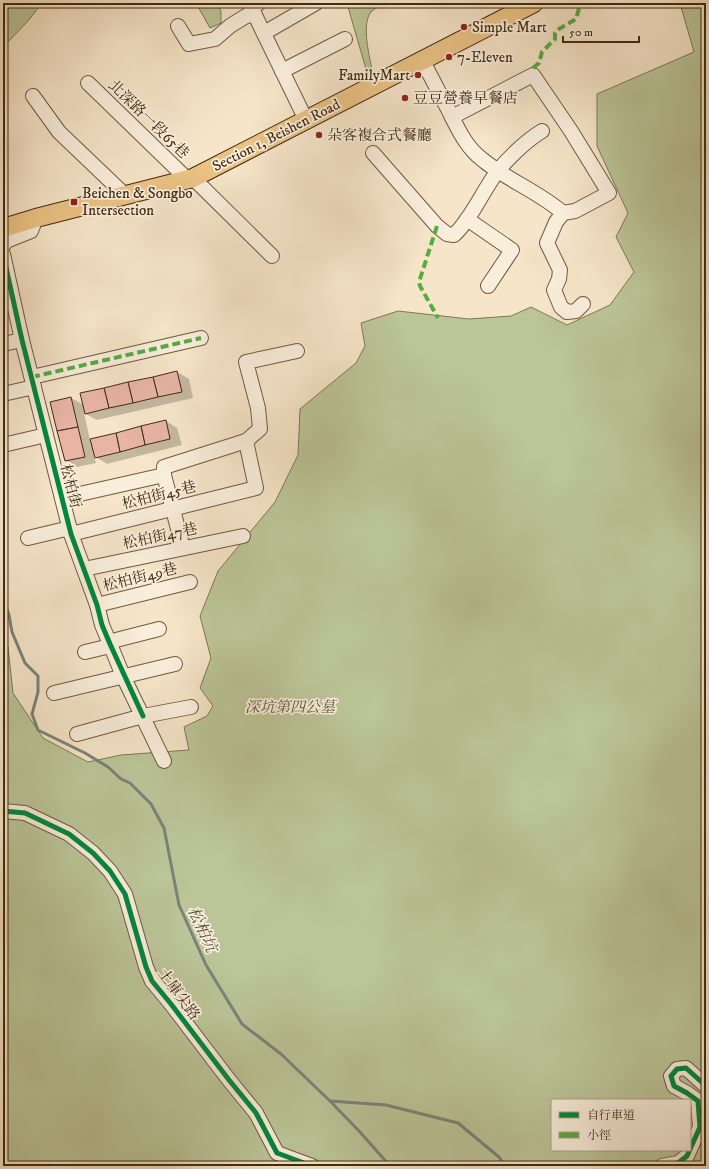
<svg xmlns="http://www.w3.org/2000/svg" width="709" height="1169" viewBox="0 0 709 1169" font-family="'IM FELL DW Pica','Noto Serif TC',serif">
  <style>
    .green { fill: #bbc598; stroke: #7e7854; fill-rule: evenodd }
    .shadow { fill: #0003 }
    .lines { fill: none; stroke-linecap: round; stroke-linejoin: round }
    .stream { stroke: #7a8379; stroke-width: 3 }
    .building { fill: #e9b4a4; stroke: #412b11 }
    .minor-casing { stroke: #6e5a3f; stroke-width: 16 }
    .major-casing { stroke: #412b11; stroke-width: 20 }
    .minor { stroke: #f9eedc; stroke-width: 14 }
    .major { stroke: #ebc284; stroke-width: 18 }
    .quiet { stroke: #56ab42; stroke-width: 4; stroke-dasharray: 8 4; stroke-linecap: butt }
    .cycleway-casing { stroke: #f9eedc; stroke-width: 8 }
    .cycleway { stroke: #00873e; stroke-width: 5 }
    .poi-dot { fill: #8f2418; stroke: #f9eedc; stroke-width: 1.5 }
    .labels { text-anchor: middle; stroke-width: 3.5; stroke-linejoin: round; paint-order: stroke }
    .poi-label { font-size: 15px; fill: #412b11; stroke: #f9eedc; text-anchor: start }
    .street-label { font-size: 15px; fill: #412b11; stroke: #f9eedc }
    .park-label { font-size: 15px; font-style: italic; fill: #605233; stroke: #f9eedc }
    .water-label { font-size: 16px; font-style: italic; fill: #59503c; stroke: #f9eedc }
  </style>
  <rect width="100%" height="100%" fill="#f6e5c9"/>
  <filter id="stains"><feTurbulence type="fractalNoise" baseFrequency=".005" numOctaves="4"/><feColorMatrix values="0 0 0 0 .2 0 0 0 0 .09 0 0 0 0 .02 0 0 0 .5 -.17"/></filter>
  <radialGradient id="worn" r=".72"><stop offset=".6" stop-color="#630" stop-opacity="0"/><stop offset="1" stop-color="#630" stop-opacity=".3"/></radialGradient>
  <g class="green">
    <polygon points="3,3 42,3 28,21 3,47"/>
    <polygon points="196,3 218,3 221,12 221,23 210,28"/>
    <path d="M353 3H386C382 6 376 7 372 11 360 23 370 58 373 74L368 76 348 7Z"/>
    <path d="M680 3H706V1166H3V634L8 647 13 693 43 738 88 762 121 755 189 750 184 727 207 716 213 706 200 688 211 658 200 616 218 571 275 502 298 455 300 409 356 363 365 346 361 323 398 311 469 319 511 316 531 307 567 325 610 305 634 272 616 237 628 213 597 146V94L694 52ZM552 1100H690V1150H552Z"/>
  </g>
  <polygon class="shadow" points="177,372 189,379 193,398 97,420 84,413 90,440 166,421 177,428 182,445 107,464 94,456 96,463 77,467 66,460 71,398 84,405"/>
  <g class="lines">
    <g class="stream">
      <polyline points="3,599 9,615 12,632 25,663 38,676 38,692 32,714 38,730 85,753 108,767 121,779 130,783 151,804 164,828 179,905 206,965 242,1024 281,1054 330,1101 386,1105 458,1123 499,1157 505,1166"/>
      <polyline points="330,1101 360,1132 390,1166"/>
    </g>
  </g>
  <g class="building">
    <polygon points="177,371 182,392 158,397 153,377"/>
    <polygon points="153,377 158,397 133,403 128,382"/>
    <polygon points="128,382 133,403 109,408 104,388"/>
    <polygon points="104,388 109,408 85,414 80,393"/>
    <polygon points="71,397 78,427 57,431 50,402"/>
    <polygon points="166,420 170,439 145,445 141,426"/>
    <polygon points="141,426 145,445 120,452 116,433"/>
    <polygon points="78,427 85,457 65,461 57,431"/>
    <polygon points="116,433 120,452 95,458 90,439"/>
  </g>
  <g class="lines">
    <defs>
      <g id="minor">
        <polyline points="259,3 251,7 306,120"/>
        <polyline points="178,26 189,44 215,39 230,26 246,16 255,15"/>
        <polyline points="264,33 316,3"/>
        <path d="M422 60C431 76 439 93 448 109 456 125 464 143 477 155 503 179 537 190 563 213L556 222 547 243 560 270 559 279 554 290 561 307 567 312 576 311 583 304"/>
        <polyline points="282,71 345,39"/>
        <polyline points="88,83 187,179"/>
        <polyline points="33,96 59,132 126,196"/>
        <polyline points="452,117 533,75 571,131 609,193 575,211 563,213"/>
        <path d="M373 153 437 226 447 234 454 235C472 218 482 192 497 172 508 158 527 140 542 131"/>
        <polyline points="193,178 272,256"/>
        <polyline points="467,219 512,250 488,286"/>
        <polyline points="3,246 6,241 31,231 36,218"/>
        <polyline points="3,254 22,340 71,534 97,605 102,625 110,644 123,676 164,761"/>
        <polyline points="3,344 22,340"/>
        <polyline points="32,377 201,338"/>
        <polyline points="3,394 34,387"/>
        <polyline points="3,445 46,435"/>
        <polyline points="164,475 183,548"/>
        <polyline points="62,498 164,475 164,467 246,441 260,429 258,408 246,362 297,351"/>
        <polyline points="71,534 256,488 246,441"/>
        <polyline points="28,538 70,528"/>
        <polyline points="84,569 243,536"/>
        <polyline points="97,605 190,582"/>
        <polyline points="85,652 106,647 116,640 159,629"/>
        <polyline points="54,693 175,664"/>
        <polyline points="77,734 143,716 191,707"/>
        <polyline points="3,811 25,813 69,834 93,853 110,871 125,894 146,967 152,981 171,1004 229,1080 256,1113 277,1153 312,1166"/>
        <polyline points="662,1166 678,1163 687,1156 700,1127 698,1101 687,1093 674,1086 671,1076 677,1069 686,1068 706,1086"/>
      </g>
      <polyline id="major" points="3,228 36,218 193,178 534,3"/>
    </defs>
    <use href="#minor" class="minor-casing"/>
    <use href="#major" class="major-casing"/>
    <use href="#minor" class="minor"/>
    <use href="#major" class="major"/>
    <g class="quiet">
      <polyline points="533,68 539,63 542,52 555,39 555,33 559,29 576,19 580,5 579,3"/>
      <polyline points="437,226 419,282 420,286 438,318"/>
      <polyline points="32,377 201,338"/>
    </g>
    <defs>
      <g id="cycleway">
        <polyline points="3,254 22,340 71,534 97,605 102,625 110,644 143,716"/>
        <polyline points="3,811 25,813 69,834 93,853 110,871 125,894 146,967 152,981 171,1004 229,1080 256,1113 277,1153 312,1166"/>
        <polyline points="662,1166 678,1163 687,1156 700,1127 698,1101 687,1093 674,1086 671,1076 677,1069 686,1068 706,1086"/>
      </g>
    </defs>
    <use href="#cycleway" class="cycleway-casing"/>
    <use href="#cycleway" class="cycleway"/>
  </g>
  <g class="poi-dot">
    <circle cx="464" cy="27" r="4"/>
    <circle cx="449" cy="57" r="4"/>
    <circle cx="418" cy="75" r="4"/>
    <circle cx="405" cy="98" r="4"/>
    <circle cx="319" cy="135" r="4"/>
    <rect x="70" y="198" width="8" height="8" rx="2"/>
  </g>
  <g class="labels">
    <g class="poi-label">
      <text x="472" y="32">Simple Mart</text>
      <text x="457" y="62">7-Eleven</text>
      <text x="410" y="80" text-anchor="end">FamilyMart</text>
      <text x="413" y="103">豆豆營養早餐店</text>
      <text x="327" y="140">朵客複合式餐廳</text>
      <text x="82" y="198">Beichen &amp; Songbo<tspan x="82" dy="17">Intersection</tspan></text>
    </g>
    <g class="street-label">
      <text transform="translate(149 119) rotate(44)" y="5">北深路一段65巷</text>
      <text transform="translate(276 135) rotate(-27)" y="5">Section 1, Beishen Road</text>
      <text transform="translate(71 486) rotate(76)" y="5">松柏街</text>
      <text transform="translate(159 495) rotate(-14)" y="5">松柏街45巷</text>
      <text transform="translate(160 536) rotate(-12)" y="5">松柏街47巷</text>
      <text transform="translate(140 577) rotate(-14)" y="5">松柏街49巷</text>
      <text transform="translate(179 994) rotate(54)" y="5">土庫尖路</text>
    </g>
    <g class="park-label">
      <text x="290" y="712">深坑第四公墓</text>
    </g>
    <g class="water-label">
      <text transform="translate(203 929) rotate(65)" y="6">松柏坑</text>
    </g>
  </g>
  <rect width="709" height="1169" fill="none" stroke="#f6e5c9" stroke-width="16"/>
  <rect x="4" y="4" width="701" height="1161" fill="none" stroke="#412b11" stroke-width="2"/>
  <rect x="8" y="8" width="693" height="1153" fill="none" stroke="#412b11"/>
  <rect x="551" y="1099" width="140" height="52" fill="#f9eedc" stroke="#afa08b"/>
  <rect x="559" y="1112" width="20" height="6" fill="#00873e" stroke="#afa08b"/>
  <text x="587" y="1119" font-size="12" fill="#412b11">自行車道</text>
  <rect x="559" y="1132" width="20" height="6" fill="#56ab42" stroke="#afa08b"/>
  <text x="587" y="1139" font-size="12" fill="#412b11">小徑</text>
  <path d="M563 36v6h76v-6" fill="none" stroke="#412b11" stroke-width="2"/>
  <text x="569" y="36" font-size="12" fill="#412b11" stroke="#f9eedc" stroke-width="3" paint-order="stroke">50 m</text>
  <rect width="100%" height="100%" filter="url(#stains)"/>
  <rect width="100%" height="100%" fill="url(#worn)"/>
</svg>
